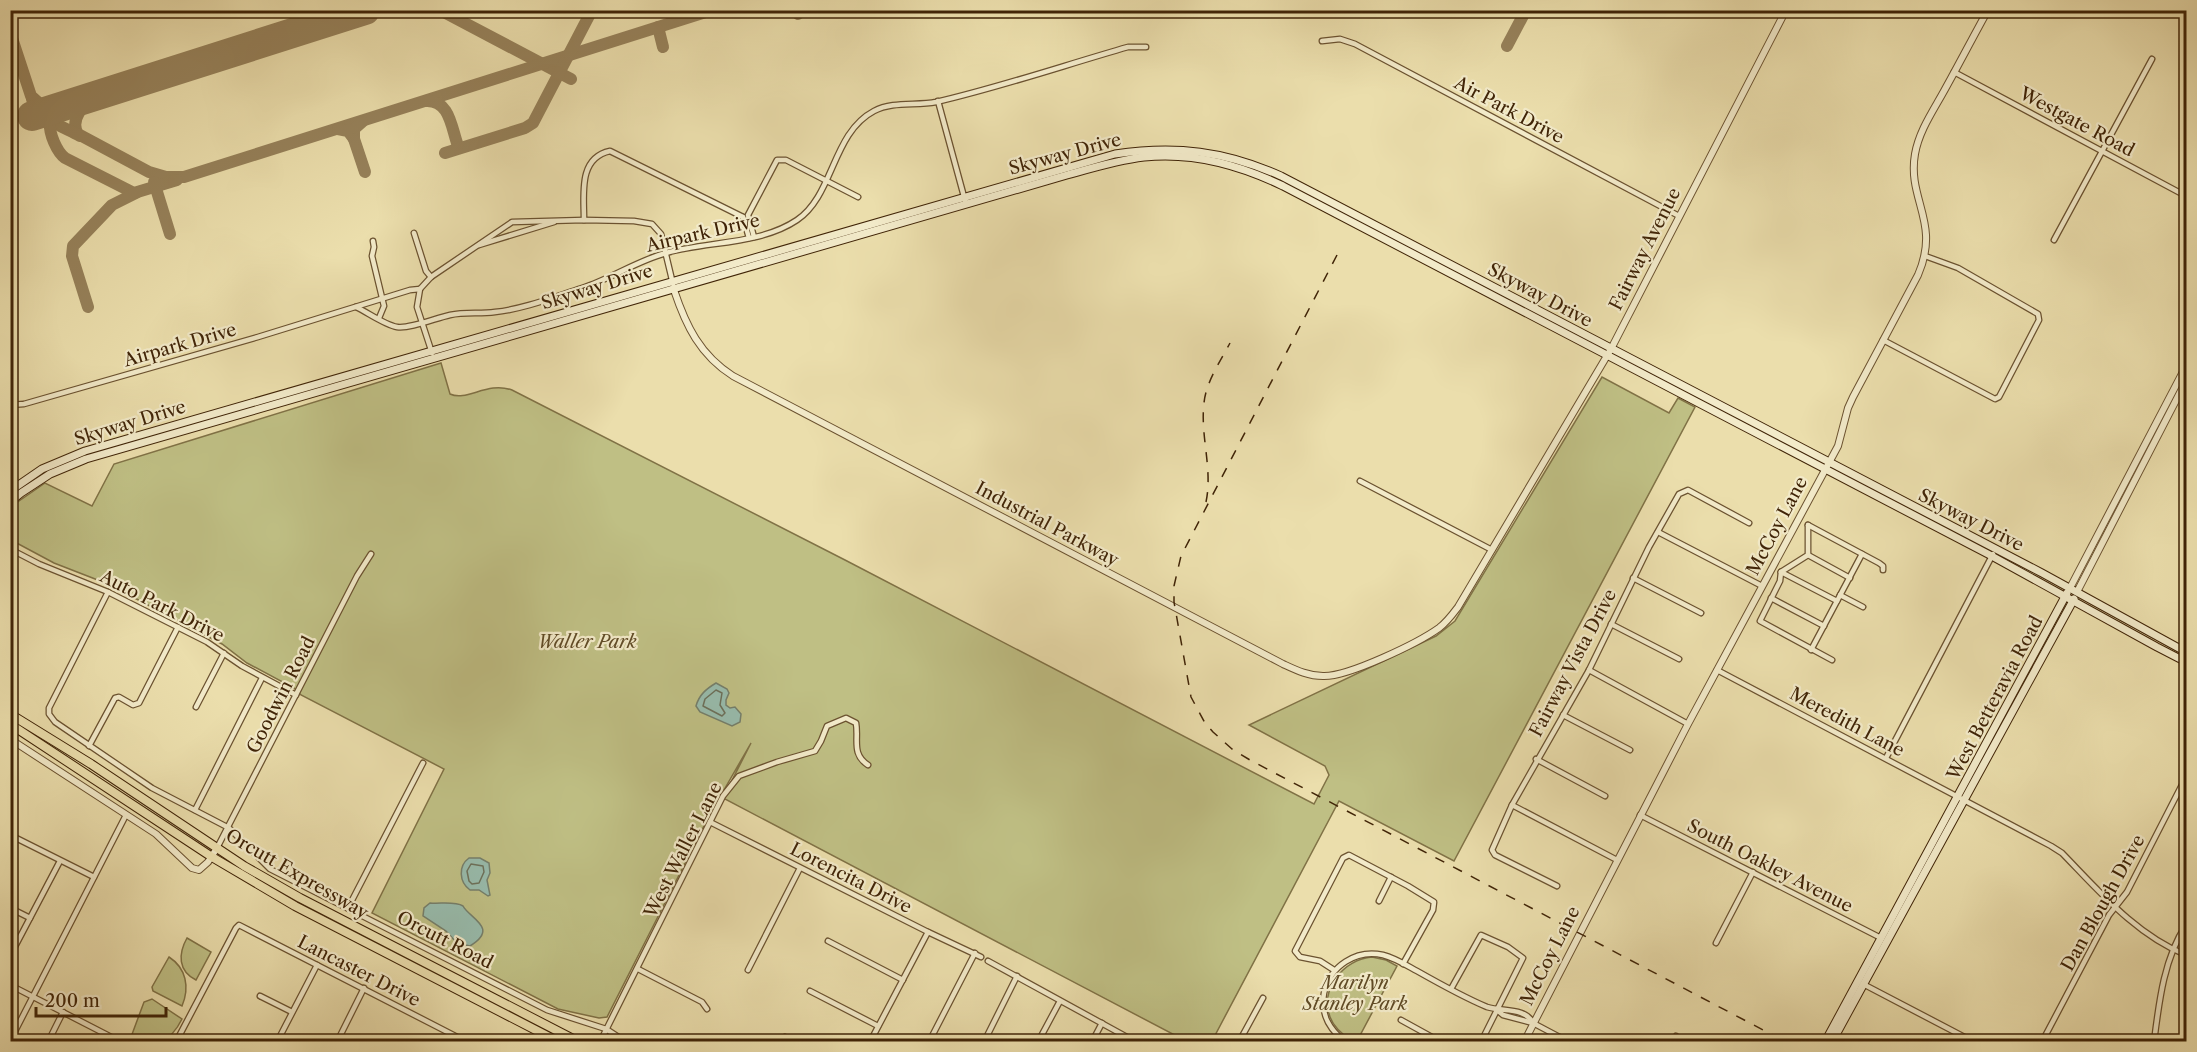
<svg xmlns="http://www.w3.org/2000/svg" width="2197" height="1052" viewBox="0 0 2197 1052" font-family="'Libre Caslon Text',serif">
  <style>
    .green { fill: #bfbf84; stroke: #807246; stroke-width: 1.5 }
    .water { fill: #98bcad; stroke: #757f6b; stroke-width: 1.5 }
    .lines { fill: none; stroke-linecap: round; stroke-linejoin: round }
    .shore { stroke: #6c705a; stroke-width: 1.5 }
    .taxiway { stroke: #96815a; stroke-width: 12 }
    .runway { stroke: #96815a; stroke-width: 30 }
    .minor-casing { stroke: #6b5230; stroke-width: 7 }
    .tertiary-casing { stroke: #6b5230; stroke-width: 8 }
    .secondary-casing { stroke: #402407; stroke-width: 9 }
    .trunk-casing { stroke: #402407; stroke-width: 10 }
    .minor { stroke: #f2eac9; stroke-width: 4.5 }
    .tertiary { stroke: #f2eac9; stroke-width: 6 }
    .secondary { stroke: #f2eac9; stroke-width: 7 }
    .trunk { stroke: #ebdeac; stroke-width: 8 }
    .rail { stroke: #402407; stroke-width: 1.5; stroke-dasharray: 10 10; stroke-linecap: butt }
    .labels { text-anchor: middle; stroke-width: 4.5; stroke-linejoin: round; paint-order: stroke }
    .street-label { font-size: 18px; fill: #402407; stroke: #f2eac9 }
    .park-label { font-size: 18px; font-style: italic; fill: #604b26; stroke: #f2eac9 }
  </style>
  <rect width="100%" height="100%" fill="#ebdeac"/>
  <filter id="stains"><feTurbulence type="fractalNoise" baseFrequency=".00333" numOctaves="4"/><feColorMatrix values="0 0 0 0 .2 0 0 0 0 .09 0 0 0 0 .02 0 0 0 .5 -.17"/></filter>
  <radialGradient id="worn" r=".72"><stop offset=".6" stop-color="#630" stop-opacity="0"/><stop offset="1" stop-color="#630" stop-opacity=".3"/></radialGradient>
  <g class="green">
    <path d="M441 363 450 394C467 402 487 381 512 390L845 560 1314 804 1329 775 1325 766 1249 725 1436 636 1455 621 1602 377 1669 413 1678 398 1695 407 1454 861 1339 801 1212 1041H1186L723 798 751 743 709 816 607 1017 599 1018 558 1009 372 913 444 769 301 695 294 688 247 663 222 644 108 584 54 563 11 540 10 509 19 501 45 483 92 506 114 464Z"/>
    <path d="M187 938 211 952 196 980C178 971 178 954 187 938Z"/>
    <path d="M169 957C186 968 190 987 182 1006L153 991 152 987Z"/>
    <path d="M1372 957 1386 960 1397 966 1357 1041H1352C1343 1035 1334 1028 1330 1017 1319 989 1344 959 1372 957Z"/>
    <path d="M152 999 182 1019C170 1043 156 1047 131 1037L144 1002Z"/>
  </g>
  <g class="water">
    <path d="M716 683 727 689 729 693 726 700V705L730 708 735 707 741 714 740 722 732 726 700 712 696 706C699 695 706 689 716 683Z"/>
    <path d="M469 858H480L489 863 490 873 487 880 490 895 488 896 479 890H470C459 882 458 866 469 858Z"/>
    <path d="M430 903C440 904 455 901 463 906 469 918 500 928 470 946L457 943 446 931 423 916 424 908Z"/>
  </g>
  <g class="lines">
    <g class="shore">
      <polygon points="716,690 722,693 720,705 725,713 722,716 703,706 705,699"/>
      <polygon points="471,864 483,866 484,872 479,883 472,884 469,881 467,871"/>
    </g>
    <g class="taxiway">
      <polyline points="440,10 571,79"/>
      <polyline points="796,10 798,14"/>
      <polyline points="10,11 11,10"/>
      <polyline points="658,27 663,47"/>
      <polyline points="10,32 31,96 41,105 54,109"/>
      <polyline points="1507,46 1526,10"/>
      <path d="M95 96C84 104 69 120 78 134L149 172 166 177H184L712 10"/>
      <path d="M32 99C40 120 62 126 80 136"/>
      <path d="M426 101C449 100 451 125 457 143"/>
      <path d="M60 107C55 111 50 116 50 123 49 134 57 152 65 158L134 193 177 180"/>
      <polyline points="338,129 348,131 354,139 354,129 362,122"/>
      <polyline points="354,139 365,172"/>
      <polyline points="445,153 525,128 533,123 592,10"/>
      <polyline points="154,182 170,234"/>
      <polyline points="88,307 72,256 73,246 112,205 136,193"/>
    </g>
    <polyline class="runway" points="32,116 365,10"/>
    <defs>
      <g id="minor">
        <polyline points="1322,41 1340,39 1355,44 1679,216"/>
        <polyline points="1954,72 2186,196"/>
        <polyline points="938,101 966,204"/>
        <polyline points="743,217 749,238"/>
        <path d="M584 220C584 194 578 158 610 151L743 217"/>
        <polyline points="414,233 426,271 431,277"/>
        <polyline points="754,237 748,215 777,160 786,160 858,197"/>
        <polyline points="2054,240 2152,59"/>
        <polyline points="373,241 374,247 372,256 384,306 379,318"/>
        <polyline points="479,245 554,222"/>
        <path d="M356 307C367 312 385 325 397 327 410 329 436 318 450 315 465 312 480 314 495 312 524 309 554 297 582 288 611 279 636 261 666 253 707 241 760 245 797 220 834 195 832 133 874 111 893 101 916 106 936 102 1001 87 1065 65 1128 47H1146"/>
        <polyline points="1883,340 1995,399 1999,397 2039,320 2038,314 1958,268 1925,256"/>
        <polyline points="432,353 417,307 420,289 431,277 512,222 584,220 634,221 652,224 661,234 673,284"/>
        <polyline points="10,405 24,404 258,337 410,290 420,289"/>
        <polyline points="1360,481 1492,550"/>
        <polyline points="1808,525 1879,563 1883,566 1883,570"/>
        <polyline points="1658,532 1762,586"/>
        <polyline points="10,549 39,564 108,592 207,642 242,666 296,695"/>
        <polyline points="1808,555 1850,578"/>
        <polyline points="1781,572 1780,581 1760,621 1832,660"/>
        <polyline points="1781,572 1837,601"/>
        <polyline points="1781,572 1808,555 1808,525"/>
        <polyline points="1633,578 1701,613"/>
        <polyline points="108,592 49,708 49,714 55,722 152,788 229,828 270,869 547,1010 606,1029 626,1042"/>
        <polyline points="1840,595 1863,607"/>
        <polyline points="1771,598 1824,626"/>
        <polyline points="1611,624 1679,659"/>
        <polyline points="1811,650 1862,554"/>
        <polyline points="1589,670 1688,724"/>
        <path d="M1717 670 2051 846 2062 853C2099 891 2136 935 2186 955"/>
        <polyline points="196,707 224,653"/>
        <polyline points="1563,715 1630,750"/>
        <polyline points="89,746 115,698 119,697 133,705 139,703 178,627"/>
        <polyline points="1886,758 1993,554"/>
        <polyline points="1536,759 1605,796"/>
        <polyline points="1512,805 1617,860"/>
        <polyline points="195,810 262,678"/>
        <polyline points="1640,815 1881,938"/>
        <polyline points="710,822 928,932 981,957"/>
        <polyline points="10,835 94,877"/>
        <polyline points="217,848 357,576 371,554"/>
        <polyline points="1557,886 1495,855 1492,850 1512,805 1589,670 1649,547 1679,494 1688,490 1749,523"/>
        <polyline points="1379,901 1391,877"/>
        <polyline points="10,908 30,918"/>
        <polyline points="348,908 423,763"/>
        <polyline points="828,941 903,980"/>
        <polyline points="1716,943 1753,872"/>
        <polyline points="10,956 60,861"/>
        <polyline points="988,961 1136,1042"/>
        <polyline points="638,969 702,1002 707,1009"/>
        <polyline points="748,970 800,868"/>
        <polyline points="1334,970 1320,961 1300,957 1295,951 1343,858 1349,855 1408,886 1434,902 1433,910 1403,964"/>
        <polyline points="1863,984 1974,1042"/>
        <polyline points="10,985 121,1042"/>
        <polyline points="1451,989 1481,935 1508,947 1523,958 1481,1042"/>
        <polyline points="810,991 878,1026"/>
        <polyline points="260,996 292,1012"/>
        <polyline points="1497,1010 1503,1015 1533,1023 1569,1042"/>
        <polyline points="1401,1020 1441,1042"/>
        <polyline points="785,1037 793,1042"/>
        <polyline points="10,1041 126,815"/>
        <polyline points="48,1042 63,1012"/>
        <polyline points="176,1042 236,928 239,925 467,1042"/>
        <polyline points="277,1042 317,965"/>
        <polyline points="337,1042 364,988"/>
        <path d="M600 1042 723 796 739 776 777 762 815 751 821 741 827 726 846 718 856 723C859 739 851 754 868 765"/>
        <polyline points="870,1042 928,932"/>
        <polyline points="929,1042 975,953"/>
        <polyline points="984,1042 1017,976"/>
        <polyline points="1038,1042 1060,1001"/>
        <polyline points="1092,1042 1102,1023"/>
        <polyline points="1239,1042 1263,998"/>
        <path d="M1345 1042C1329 1029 1320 1014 1324 993 1330 966 1356 949 1383 955 1395 958 1406 965 1417 971 1440 984 1463 997 1487 1007 1503 1012 1525 1007 1533 1023"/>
        <polyline points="1673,1042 1676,1036"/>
        <polyline points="2042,1042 2109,915 2127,892 2186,777"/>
        <path d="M2154 1042C2159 1002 2164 958 2186 925"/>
      </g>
      <g id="tertiary">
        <path d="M674 290C686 326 700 355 733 376L1283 664C1296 670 1308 676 1323 676 1348 677 1418 643 1439 628 1447 622 1452 615 1458 607L1611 349 1786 10"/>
        <polyline points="2070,588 2186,366"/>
        <polyline points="2077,592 2186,381"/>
        <polyline points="10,739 156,834 192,868 199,870 208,862 217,848"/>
        <path d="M1524 1042 1688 724 1838 446 1848 408 1853 397 1918 275C1941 222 1907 200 1915 154 1919 131 1933 111 1944 91 1959 64 1973 37 1988 10"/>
      </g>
      <g id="secondary">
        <path d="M10 491 42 469 85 451 1115 154C1176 145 1225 151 1281 176L2042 573 2186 652"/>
        <path d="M10 502 21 493 50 474 86 459 1067 175C1092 168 1118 160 1144 157 1192 152 1240 165 1283 186L1988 554 2157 647 2186 662"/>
        <polyline points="1825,1042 2067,593"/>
        <polyline points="1832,1042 2074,599"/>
      </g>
      <g id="trunk">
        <polyline points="10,714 91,764 244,866 300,898 579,1042"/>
        <polyline points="10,724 212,857 295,906 559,1042"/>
      </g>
    </defs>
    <use href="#minor" class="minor-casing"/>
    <use href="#tertiary" class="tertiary-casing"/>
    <use href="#secondary" class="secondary-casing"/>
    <use href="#trunk" class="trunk-casing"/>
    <use href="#minor" class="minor"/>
    <use href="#tertiary" class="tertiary"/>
    <use href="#secondary" class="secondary"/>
    <use href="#trunk" class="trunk"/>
    <g class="rail">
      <polyline points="1337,255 1181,556 1174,586 1174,602 1191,697 1205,723 1213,732 1232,749 1250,760 1786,1042"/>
      <path d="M1206 502C1213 469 1200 436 1204 403 1206 382 1220 362 1230 343"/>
    </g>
  </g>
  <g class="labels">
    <g class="street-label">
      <text transform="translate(1509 110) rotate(28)" y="6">Air Park Drive</text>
      <text transform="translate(2077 122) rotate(28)" y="6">Westgate Road</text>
      <text transform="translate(1065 154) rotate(-15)" y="6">Skyway Drive</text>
      <text transform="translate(703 233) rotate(-13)" y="6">Airpark Drive</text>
      <text transform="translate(1645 249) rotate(-63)" y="6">Fairway Avenue</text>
      <text transform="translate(597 287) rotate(-17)" y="6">Skyway Drive</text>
      <text transform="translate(1540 295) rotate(28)" y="6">Skyway Drive</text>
      <text transform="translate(180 345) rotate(-16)" y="6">Airpark Drive</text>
      <text transform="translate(130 423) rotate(-17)" y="6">Skyway Drive</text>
      <text transform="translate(1971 520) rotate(27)" y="6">Skyway Drive</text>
      <text transform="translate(1047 524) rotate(28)" y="6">Industrial Parkway</text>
      <text transform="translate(1777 526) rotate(-62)" y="6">McCoy Lane</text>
      <text transform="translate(162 606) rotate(27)" y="6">Auto Park Drive</text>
      <text transform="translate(1573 663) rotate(-62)" y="6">Fairway Vista Drive</text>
      <text transform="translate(281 695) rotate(-63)" y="6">Goodwin Road</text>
      <text transform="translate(1995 698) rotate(-62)" y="6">West Betteravia Road</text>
      <text transform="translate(1847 722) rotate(28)" y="6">Meredith Lane</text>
      <text transform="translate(683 850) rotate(-63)" y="6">West Waller Lane</text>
      <text transform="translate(1770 866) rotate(27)" y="6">South Oakley Avenue</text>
      <text transform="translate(297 874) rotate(30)" y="6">Orcutt Expressway</text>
      <text transform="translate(851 878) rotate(27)" y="6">Lorencita Drive</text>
      <text transform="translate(2103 903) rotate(-61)" y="6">Dan Blough Drive</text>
      <text transform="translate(445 940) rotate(27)" y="6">Orcutt Road</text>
      <text transform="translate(1550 956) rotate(-63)" y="6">McCoy Lane</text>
      <text transform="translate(359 971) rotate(27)" y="6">Lancaster Drive</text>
    </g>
    <g class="park-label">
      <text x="587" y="648">Waller Park</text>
      <text x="1355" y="989">Marilyn<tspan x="1355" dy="21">Stanley Park</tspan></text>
    </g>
  </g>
  <rect width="2197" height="1052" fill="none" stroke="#ebdeac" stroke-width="36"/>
  <rect x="12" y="12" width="2173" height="1028" fill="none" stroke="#402407" stroke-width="3"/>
  <rect x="18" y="18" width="2161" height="1016" fill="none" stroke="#402407" stroke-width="1.5"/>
  <path d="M36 1007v9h130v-9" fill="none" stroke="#402407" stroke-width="3"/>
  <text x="45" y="1007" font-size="18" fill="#402407" stroke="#f2eac9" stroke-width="4.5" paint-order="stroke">200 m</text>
  <rect width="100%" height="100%" filter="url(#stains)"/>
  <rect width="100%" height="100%" fill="url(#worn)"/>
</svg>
